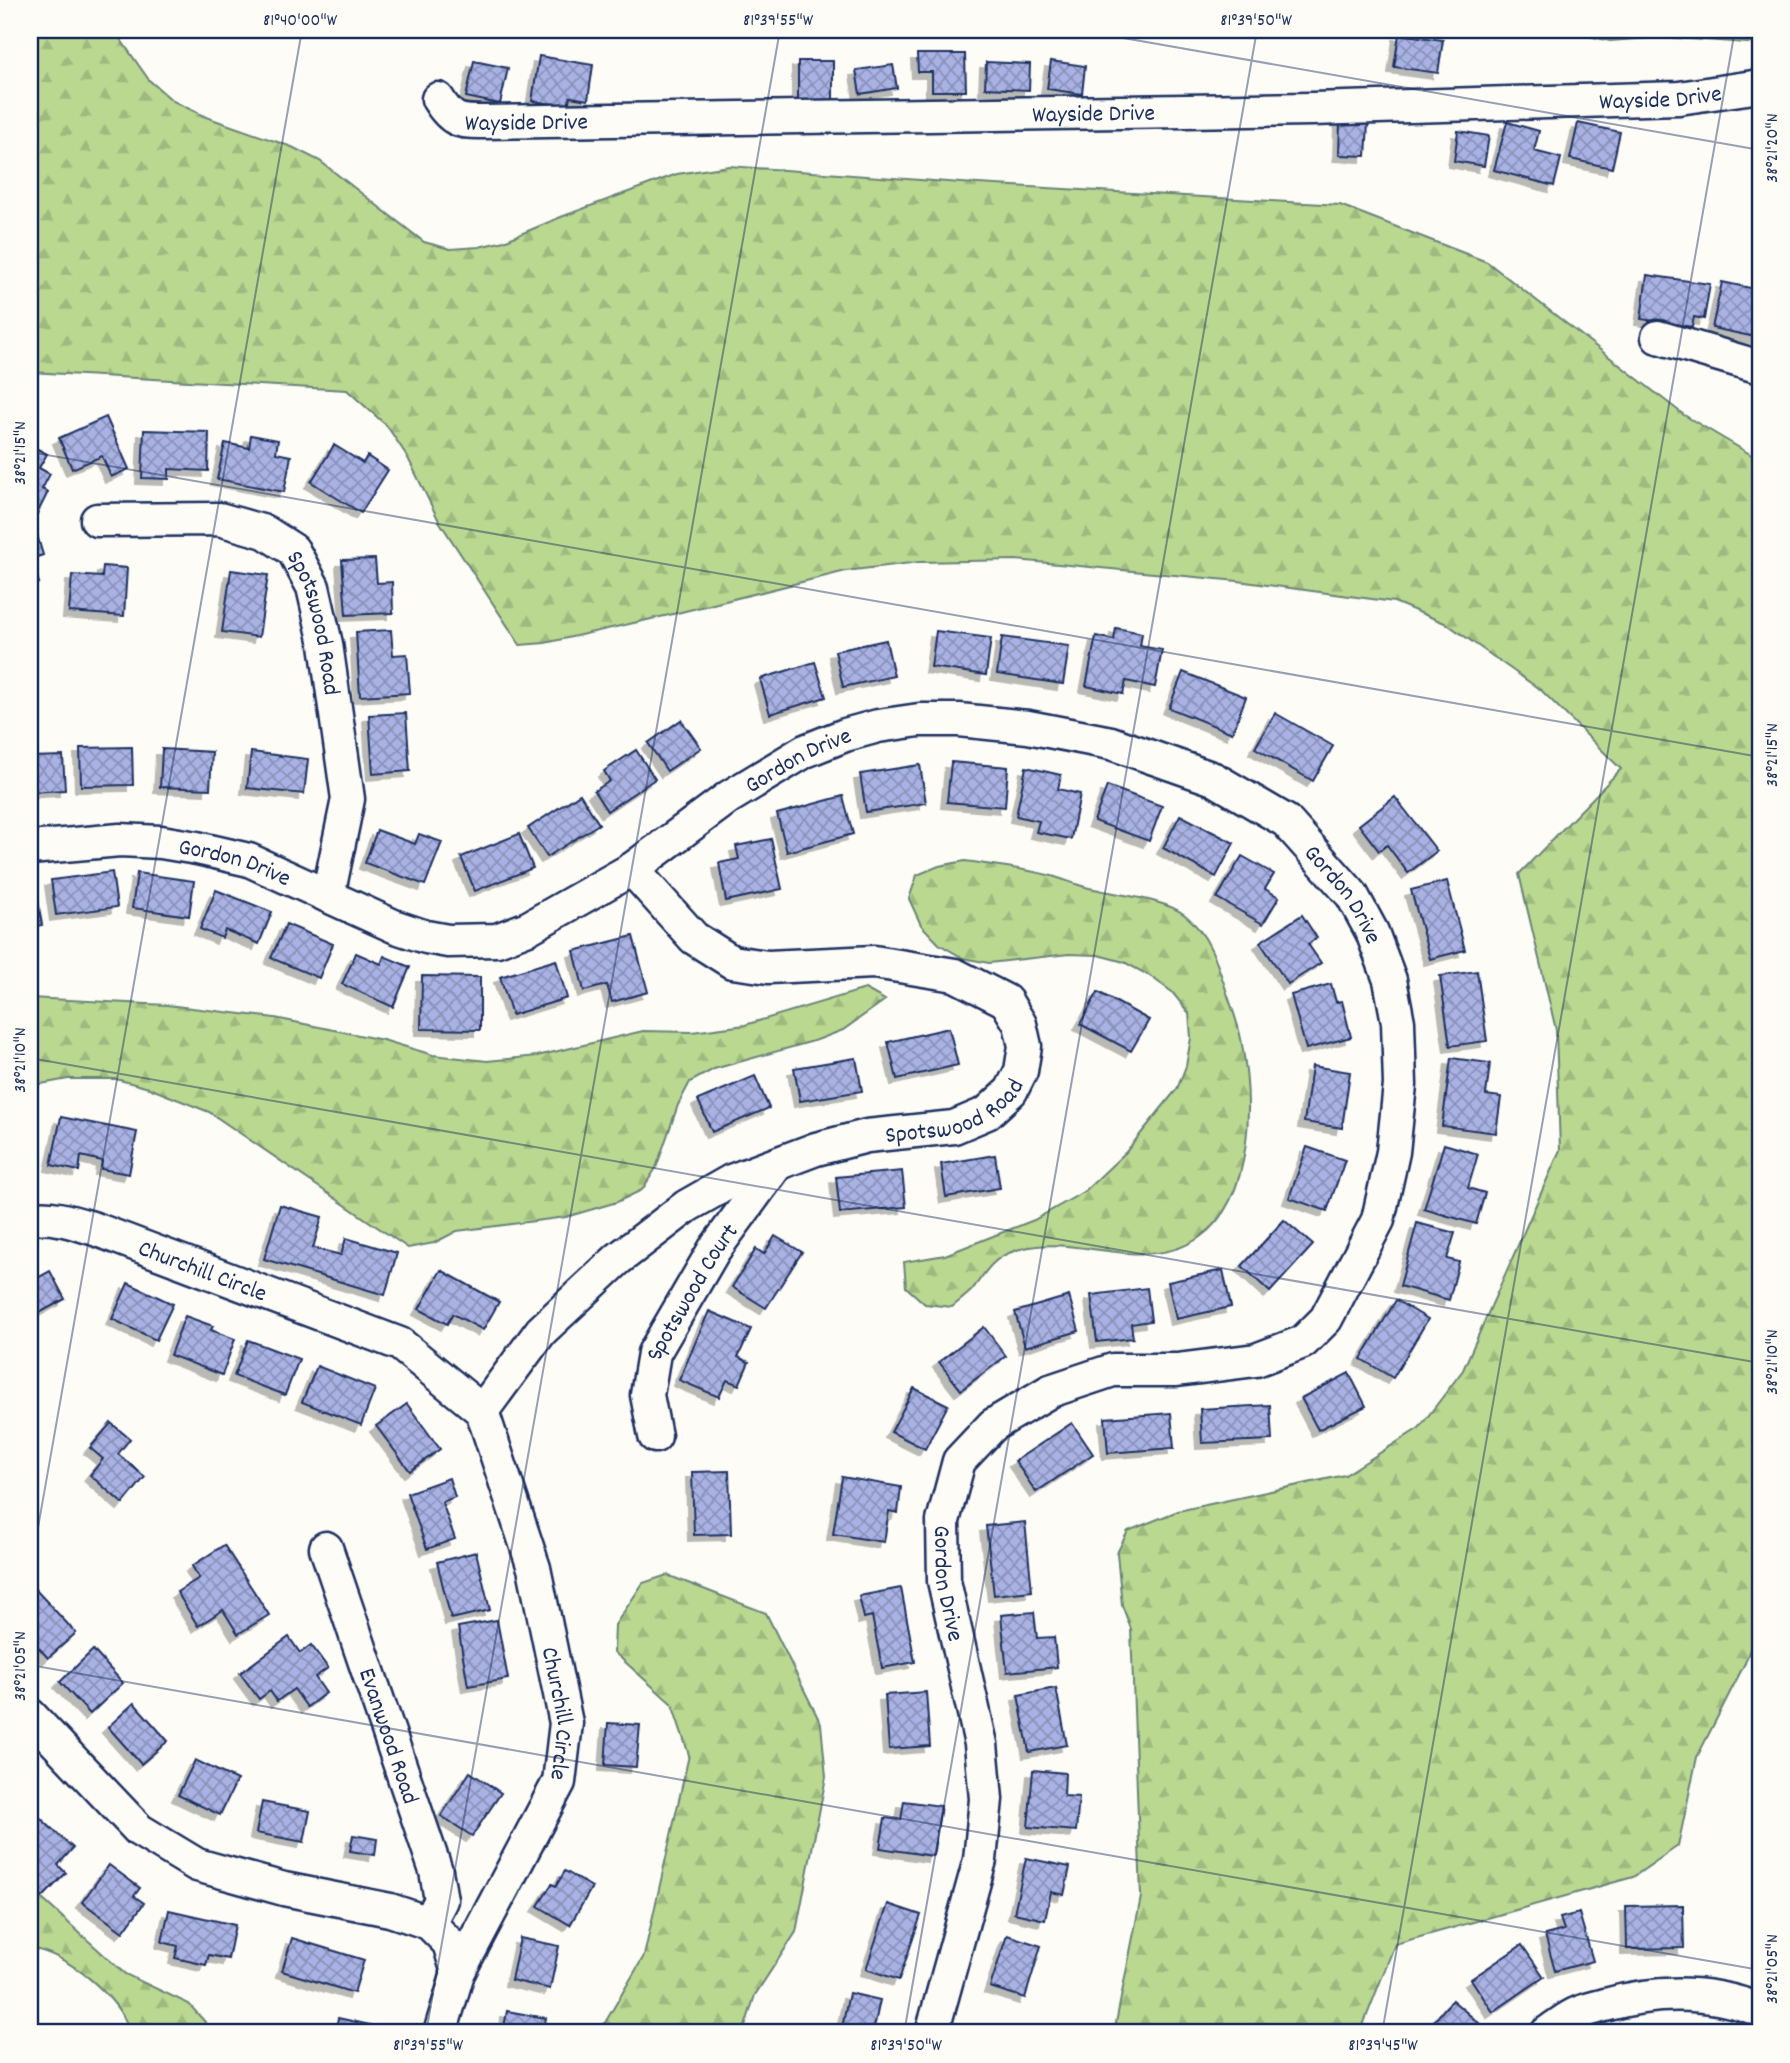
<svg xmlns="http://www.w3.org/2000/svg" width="1790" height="2063" viewBox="0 0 1790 2063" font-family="Dekko,sans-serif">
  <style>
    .forest { fill: url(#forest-firs); stroke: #6a8477; stroke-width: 2 }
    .building { fill: url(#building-cross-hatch); stroke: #1b2f5e; stroke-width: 2; filter: url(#shadow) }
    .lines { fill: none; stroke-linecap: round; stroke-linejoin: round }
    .minor-casing { stroke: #1b2f5e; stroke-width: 37 }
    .minor { stroke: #fdfcf7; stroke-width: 32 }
    .ticks { fill: none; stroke: #1b2f5e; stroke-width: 2; stroke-opacity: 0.45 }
    .labels { text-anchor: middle; stroke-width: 5; stroke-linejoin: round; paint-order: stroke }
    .street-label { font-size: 24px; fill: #1b2f5e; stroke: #fdfcf7 }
    .neatline { fill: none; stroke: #1b2f5e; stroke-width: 2.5 }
    .ticks-label { font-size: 18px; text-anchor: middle; fill: #1b2f5e }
  </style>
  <defs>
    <pattern id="forest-firs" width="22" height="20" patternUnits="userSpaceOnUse" patternTransform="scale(1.75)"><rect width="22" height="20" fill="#bad890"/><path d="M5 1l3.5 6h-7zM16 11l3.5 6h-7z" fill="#9fba7f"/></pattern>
    <pattern id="building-cross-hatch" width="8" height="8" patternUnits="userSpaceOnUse" patternTransform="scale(1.75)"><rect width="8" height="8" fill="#a9b2e3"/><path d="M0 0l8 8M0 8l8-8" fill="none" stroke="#8991bb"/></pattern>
    <filter id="shadow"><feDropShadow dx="-6" dy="6" stdDeviation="0" flood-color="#0004"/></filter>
  </defs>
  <rect width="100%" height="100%" fill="#fdfcf7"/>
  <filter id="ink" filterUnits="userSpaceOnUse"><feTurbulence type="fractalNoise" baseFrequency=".0143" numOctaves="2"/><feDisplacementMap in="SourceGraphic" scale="14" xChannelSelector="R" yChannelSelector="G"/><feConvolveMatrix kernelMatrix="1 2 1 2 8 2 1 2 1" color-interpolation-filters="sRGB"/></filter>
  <g filter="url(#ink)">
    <g class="forest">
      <polygon points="30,30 114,30 149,80 173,101 206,117 292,147 320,161 424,242 450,249 479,247 504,241 561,217 677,174 729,166 961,183 1340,205 1487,262 1684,415 1760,460 1760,1621 1745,1663 1697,1757 1678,1846 1633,1877 1395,1944 1360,2033 1114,2033 1141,1897 1131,1629 1122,1605 1117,1553 1128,1531 1178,1511 1345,1475 1419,1428 1463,1370 1560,1150 1556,1030 1519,874 1621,769 1542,691 1447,624 1394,602 1238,581 1016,560 919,562 846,571 669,615 545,643 520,645 439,521 407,456 387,426 347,390 30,372"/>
      <polygon points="1563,30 1760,30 1760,44 1663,37 1610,41"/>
      <path d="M965 861C992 865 1021 868 1048 875 1064 879 1078 886 1094 889 1119 895 1165 899 1185 915 1209 934 1218 965 1227 993 1232 1008 1238 1023 1241 1039 1253 1099 1255 1197 1200 1237 1142 1278 1068 1227 1009 1253 991 1260 983 1276 972 1290 966 1296 958 1302 952 1307L925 1304 906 1287 904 1262 945 1255 1034 1220 1085 1191 1126 1152 1177 1089 1186 1066 1191 1038 1189 1013 1172 992 1150 976 1124 962 1098 955 1069 954 989 963 963 958 939 944 921 925 909 899 917 875 939 866Z"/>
      <polygon points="865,989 885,1000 843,1030 817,1040 714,1069 690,1082 678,1105 656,1168 642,1190 617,1202 566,1217 457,1231 434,1243 408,1248 209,1112 149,1088 116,1079 68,1079 30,1086 30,998 167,1005 275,1018 383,1040 433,1055 487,1061 537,1056 643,1031 692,1032 745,1025"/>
      <polygon points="667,1575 766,1613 821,1724 826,1777 796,1932 755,1995 743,2033 599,2033 644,1956 689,1755 672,1704 614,1652 615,1625 643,1583"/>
      <path d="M30 1888 125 1974 189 2004 205 2022V2033H131C117 1995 69 1955 30 1948Z"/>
    </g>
    <g class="building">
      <polygon points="1399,34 1443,40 1438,73 1394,67"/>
      <polygon points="917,54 965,54 966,91 932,91 932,72 918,72"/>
      <polygon points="539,56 593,65 588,100 570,97 568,106 532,101"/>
      <polygon points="474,61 508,68 500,104 466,97"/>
      <rect x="798" y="61" width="35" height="40"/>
      <polygon points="1051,61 1085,66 1082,94 1047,89"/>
      <polygon points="986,62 1030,64 1029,90 985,88"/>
      <polygon points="893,65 897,88 860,94 856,70"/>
      <polygon points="1340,121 1368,123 1366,156 1339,155"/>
      <polygon points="1507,122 1539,131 1534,151 1561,158 1554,186 1494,170"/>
      <polygon points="1578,123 1620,132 1612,168 1570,159"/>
      <polygon points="1458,131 1489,136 1484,166 1454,161"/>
      <polygon points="1647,275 1710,284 1704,319 1694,317 1692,327 1641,319"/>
      <polygon points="1722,282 1760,290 1760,338 1712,328"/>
      <polygon points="106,417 129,469 111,477 102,456 72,469 59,438"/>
      <polygon points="144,430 209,432 208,471 169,469 169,479 142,478"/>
      <polygon points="251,435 278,440 276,453 291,456 284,492 217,479 225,443 249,448"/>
      <polygon points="30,445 47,454 39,468 50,474 42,489 48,492 34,520 30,518"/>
      <polygon points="334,445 363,463 367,456 388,470 361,513 311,482"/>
      <polygon points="35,528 43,555 31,559 39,583 30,585 30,530"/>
      <polygon points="375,559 377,583 392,582 393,613 346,615 342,560"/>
      <polygon points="103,566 127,568 124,616 69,612 72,575 102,577"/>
      <polygon points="231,570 268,575 259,637 222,632"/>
      <polygon points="1116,628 1142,633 1140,646 1162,650 1155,687 1126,681 1123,694 1086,686 1096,636 1114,640"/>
      <polygon points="391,630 393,655 407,654 410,693 360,696 356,632"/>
      <polygon points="936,631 991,638 986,675 931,667"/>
      <polygon points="1002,637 1069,646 1063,684 997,674"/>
      <polygon points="886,640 894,676 843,687 835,651"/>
      <polygon points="815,662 826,697 770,714 760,679"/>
      <polygon points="1183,672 1246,697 1232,733 1169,708"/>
      <polygon points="406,713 410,771 373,774 369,715"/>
      <polygon points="1275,713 1333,746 1313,781 1255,748"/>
      <polygon points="681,720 701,748 667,771 648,743"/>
      <polygon points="132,747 133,785 81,786 80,748"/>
      <polygon points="162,749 212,752 210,789 160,787"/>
      <polygon points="636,750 655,779 607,811 594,791 610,781 604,771"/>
      <polygon points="251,752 308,759 304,794 247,788"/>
      <polygon points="63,756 65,790 30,792 30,757"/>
      <polygon points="951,762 1008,767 1005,807 947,802"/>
      <polygon points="920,765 926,803 866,812 860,774"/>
      <polygon points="1026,767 1061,775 1058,789 1080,794 1071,839 1036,832 1039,821 1016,816"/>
      <polygon points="1107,786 1162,806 1149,841 1094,821"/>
      <polygon points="580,794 599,824 547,857 528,828"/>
      <polygon points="843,796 853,834 787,852 777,814"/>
      <polygon points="1395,797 1437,851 1408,873 1387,845 1379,851 1359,825"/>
      <polygon points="1180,815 1234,843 1216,877 1163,848"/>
      <polygon points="377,830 415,844 419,834 442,842 425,885 365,863"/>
      <polygon points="519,834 533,868 475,891 461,857"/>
      <polygon points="771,839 782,889 726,901 719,863 739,859 736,846"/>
      <polygon points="1242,856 1274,874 1265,889 1279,897 1263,924 1217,898"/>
      <polygon points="112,872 117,907 56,915 51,880"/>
      <polygon points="137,873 194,881 189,916 132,908"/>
      <polygon points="1447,881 1465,950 1430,959 1411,890"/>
      <polygon points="36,889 42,925 30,927 30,890"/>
      <polygon points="216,890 272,912 259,944 225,930 222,938 200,929"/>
      <polygon points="1302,915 1317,938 1308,944 1321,963 1288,984 1260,942"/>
      <polygon points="286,924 333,944 319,978 271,958"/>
      <polygon points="633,936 648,992 612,1002 607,985 584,991 574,951"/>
      <polygon points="356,953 381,964 384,956 410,967 393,1007 342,984"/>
      <polygon points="556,960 567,998 512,1015 500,977"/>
      <polygon points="1477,971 1487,1041 1450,1046 1440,976"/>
      <polygon points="422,976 480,977 480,1030 421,1029"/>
      <polygon points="1331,984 1336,1002 1342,1001 1351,1037 1306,1049 1291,995"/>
      <polygon points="1098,992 1149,1020 1131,1051 1080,1024"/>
      <polygon points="949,1028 958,1065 897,1079 888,1042"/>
      <polygon points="856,1058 862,1091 800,1101 794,1068"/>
      <polygon points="1451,1058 1490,1063 1486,1095 1501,1097 1496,1133 1442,1126"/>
      <polygon points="1312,1066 1350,1072 1342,1128 1304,1122"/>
      <polygon points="755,1076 769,1108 712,1132 698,1100"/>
      <polygon points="61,1117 137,1132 129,1174 101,1169 102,1161 81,1156 79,1171 51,1165"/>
      <polygon points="1444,1144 1478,1154 1468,1188 1485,1193 1476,1224 1424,1209"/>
      <polygon points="1307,1147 1345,1160 1327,1211 1289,1198"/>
      <polygon points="995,1155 1000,1188 946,1197 941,1164"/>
      <polygon points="902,1171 906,1207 840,1213 836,1177"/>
      <polygon points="280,1205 322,1217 313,1248 341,1255 346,1238 397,1253 385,1295 264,1259"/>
      <polygon points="1284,1220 1313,1245 1270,1292 1242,1266"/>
      <polygon points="1417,1223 1455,1233 1447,1259 1459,1262 1449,1300 1400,1286"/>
      <polygon points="775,1236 802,1252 766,1308 732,1287 756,1249 764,1254"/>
      <polygon points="441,1270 499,1302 483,1330 453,1314 447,1324 419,1309"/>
      <polygon points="1223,1270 1231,1307 1176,1319 1168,1282"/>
      <polygon points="50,1271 65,1299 30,1318 30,1282"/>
      <polygon points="128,1283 173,1304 156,1340 112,1319"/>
      <polygon points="1147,1288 1151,1321 1131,1324 1133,1338 1097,1342 1091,1295"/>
      <polygon points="1069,1296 1079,1331 1025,1347 1015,1312"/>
      <polygon points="1396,1300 1428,1319 1393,1378 1361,1359"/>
      <polygon points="709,1311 751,1329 738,1357 749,1362 739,1385 727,1380 719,1397 679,1380"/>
      <polygon points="185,1316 213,1326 211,1330 235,1339 222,1375 170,1355"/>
      <polygon points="984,1327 1006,1356 961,1390 939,1362"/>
      <polygon points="248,1340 299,1359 285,1395 234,1376"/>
      <polygon points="317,1366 375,1389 361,1425 302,1402"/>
      <polygon points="1349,1373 1366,1406 1318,1430 1301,1398"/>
      <polygon points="914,1388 948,1405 925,1449 891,1432"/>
      <polygon points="407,1404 440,1449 410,1471 376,1426"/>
      <polygon points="1270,1405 1272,1440 1202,1443 1200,1409"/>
      <polygon points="1171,1413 1174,1448 1108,1453 1105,1418"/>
      <polygon points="111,1423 130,1439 118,1454 145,1477 123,1504 90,1475 103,1459 90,1448"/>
      <polygon points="1072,1423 1093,1454 1036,1492 1015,1461"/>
      <polygon points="729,1471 731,1534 694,1535 692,1472"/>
      <polygon points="842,1477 901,1487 898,1513 889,1511 884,1542 833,1534"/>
      <polygon points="449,1478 455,1497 442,1502 455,1539 427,1549 407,1493"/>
      <polygon points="1025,1522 1032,1591 994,1595 986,1526"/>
      <polygon points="224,1545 269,1615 238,1634 223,1610 198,1626 177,1592 199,1578 192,1566"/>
      <polygon points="476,1552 490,1610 451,1619 437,1562"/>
      <polygon points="34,1588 76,1633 48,1658 30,1638 30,1592"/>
      <polygon points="901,1588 915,1662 882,1668 872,1616 864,1618 859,1596"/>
      <polygon points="1034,1612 1037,1638 1054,1637 1057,1667 1007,1672 1001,1615"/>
      <polygon points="497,1620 508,1679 468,1686 458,1627"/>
      <polygon points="289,1637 300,1653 311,1645 328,1668 315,1677 326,1693 307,1707 294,1689 277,1701 270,1691 259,1699 240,1673"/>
      <polygon points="93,1650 123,1683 90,1714 60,1682"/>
      <polygon points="1056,1688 1067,1745 1029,1752 1018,1695"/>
      <polygon points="926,1692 930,1746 889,1749 885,1695"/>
      <polygon points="134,1703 168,1741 141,1764 108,1727"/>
      <polygon points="608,1723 640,1725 636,1767 605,1765"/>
      <polygon points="195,1760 237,1780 220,1815 178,1795"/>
      <polygon points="1033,1770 1065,1773 1064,1796 1079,1797 1076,1831 1028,1827"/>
      <polygon points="470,1772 501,1793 472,1836 441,1816"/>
      <polygon points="904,1801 941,1806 933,1856 880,1848 885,1818 901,1820"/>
      <polygon points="262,1802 310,1811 304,1842 256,1833"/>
      <polygon points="36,1814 73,1848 58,1865 66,1873 43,1897 30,1885 30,1820"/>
      <polygon points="353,1835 377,1839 375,1855 350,1851"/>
      <polygon points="1026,1858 1070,1867 1064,1895 1051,1892 1045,1920 1014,1913"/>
      <polygon points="109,1865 140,1888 134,1896 144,1903 123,1932 82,1902"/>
      <polygon points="565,1871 592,1887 570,1925 538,1906 552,1884 556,1886"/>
      <polygon points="888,1904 921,1915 899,1980 866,1969"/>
      <polygon points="1683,1905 1684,1948 1627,1949 1626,1906"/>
      <polygon points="169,1910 235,1925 228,1959 209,1955 206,1965 175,1958 178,1946 162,1942"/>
      <polygon points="1579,1913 1593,1961 1555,1971 1545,1935 1564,1930 1560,1918"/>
      <polygon points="1007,1935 1041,1946 1025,1998 990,1987"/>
      <polygon points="292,1938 364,1960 354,1993 282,1971"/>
      <polygon points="520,1938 559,1946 550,1989 511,1980"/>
      <polygon points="1522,1945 1544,1977 1493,2012 1471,1979"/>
      <polygon points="849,1993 880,2000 873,2033 841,2033"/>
      <polygon points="1452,2000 1480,2024 1473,2033 1424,2033"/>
      <polygon points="507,2011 546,2018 543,2033 503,2033"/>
      <polygon points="338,2018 370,2025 368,2033 335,2033"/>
    </g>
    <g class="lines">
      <defs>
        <g id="minor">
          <path id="s1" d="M438 99C452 122 459 122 485 122L1312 109 1679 98 1760 86"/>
          <polyline points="1658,337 1760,367"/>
          <path id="s2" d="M97 520 219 519 265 532 293 550 313 587 326 644 348 799 328 896"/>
          <path id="s3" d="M30 848 120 840 161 842 197 848 249 860 396 927 426 937 448 941 497 940 528 928 632 869 729 797 805 751 845 735 878 726 919 720H959L1028 727 1111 743 1214 779 1286 821 1352 895 1372 932 1390 980 1398 1022 1400 1085 1393 1152 1378 1220 1326 1319 1303 1342 1256 1360 1177 1370H1113L1050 1391 993 1425 959 1461 943 1521 944 1581 981 1744 986 1799 980 1860 932 2033"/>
          <path id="s4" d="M30 1219C51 1214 75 1223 95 1229L400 1344 482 1411 534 1568 566 1723 559 1782 458 1973 440 2033"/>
          <path id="s5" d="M482 1411 541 1331 618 1259 687 1206 731 1181 816 1149 867 1136 954 1127 987 1113 1011 1091 1021 1071 1025 1046 1020 1024 1006 1001 955 975 874 962 768 967 732 962 694 938 632 869"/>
          <path id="s6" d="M655 1436 647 1395 654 1353 714 1250 777 1164"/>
          <path id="s7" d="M326 1548 436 1871 441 1900 429 1923"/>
          <polyline points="30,1715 139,1830 197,1865 284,1889 390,1910 429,1923 449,1943 458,1973"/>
          <path d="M1547 2033C1556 2027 1564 2020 1574 2015 1583 2010 1595 2008 1605 2005 1658 1990 1709 1990 1760 2010"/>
        </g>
      </defs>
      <use href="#minor" class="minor-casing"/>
      <use href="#minor" class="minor"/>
    </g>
  </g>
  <path class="ticks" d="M1078 30 1760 150M30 452 1760 757M30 1058 1760 1363M30 1573 302 30M30 1665 1760 1970M426 2033 780 30M904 2033 1257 30M1382 2033 1735 30"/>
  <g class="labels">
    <g class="street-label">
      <text dy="8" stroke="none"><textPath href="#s1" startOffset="1232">Wayside Drive</textPath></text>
      <text dy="8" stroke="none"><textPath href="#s1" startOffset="665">Wayside Drive</textPath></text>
      <text dy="8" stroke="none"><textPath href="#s1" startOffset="98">Wayside Drive</textPath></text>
      <text dy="8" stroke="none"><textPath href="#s2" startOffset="280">Spotswood Road</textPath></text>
      <text dy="8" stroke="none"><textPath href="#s3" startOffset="838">Gordon Drive</textPath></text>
      <text dy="8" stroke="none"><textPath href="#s3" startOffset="208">Gordon Drive</textPath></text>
      <text dy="8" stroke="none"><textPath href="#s3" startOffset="1447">Gordon Drive</textPath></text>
      <text dy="8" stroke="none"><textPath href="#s5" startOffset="579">Spotswood Road</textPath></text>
      <text dy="8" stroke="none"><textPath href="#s4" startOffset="182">Churchill Circle</textPath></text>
      <text dy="8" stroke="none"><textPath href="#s6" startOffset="156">Spotswood Court</textPath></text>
      <text dy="8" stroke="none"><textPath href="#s3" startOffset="2434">Gordon Drive</textPath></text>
      <text dy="8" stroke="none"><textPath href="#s4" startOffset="812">Churchill Circle</textPath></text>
      <text dy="8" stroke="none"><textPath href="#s7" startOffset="198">Evanwood Road</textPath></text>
    </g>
  </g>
  <rect width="1790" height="2063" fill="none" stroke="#fdfcf7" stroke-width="77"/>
  <rect x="38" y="38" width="1714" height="1986" class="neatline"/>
  <g class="ticks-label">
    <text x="300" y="25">81°40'00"W</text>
    <text x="778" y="25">81°39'55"W</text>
    <text x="1256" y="25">81°39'50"W</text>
    <text transform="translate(1771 148) rotate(-90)" y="6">38°21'20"N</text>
    <text transform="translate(19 453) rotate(-90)" y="6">38°21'15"N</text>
    <text transform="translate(1771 755) rotate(-90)" y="6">38°21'15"N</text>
    <text transform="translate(19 1060) rotate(-90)" y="6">38°21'10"N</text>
    <text transform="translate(1771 1362) rotate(-90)" y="6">38°21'10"N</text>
    <text transform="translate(19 1666) rotate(-90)" y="6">38°21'05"N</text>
    <text transform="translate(1771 1969) rotate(-90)" y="6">38°21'05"N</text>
    <text x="428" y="2050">81°39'55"W</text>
    <text x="906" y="2050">81°39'50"W</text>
    <text x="1383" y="2050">81°39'45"W</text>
  </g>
</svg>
